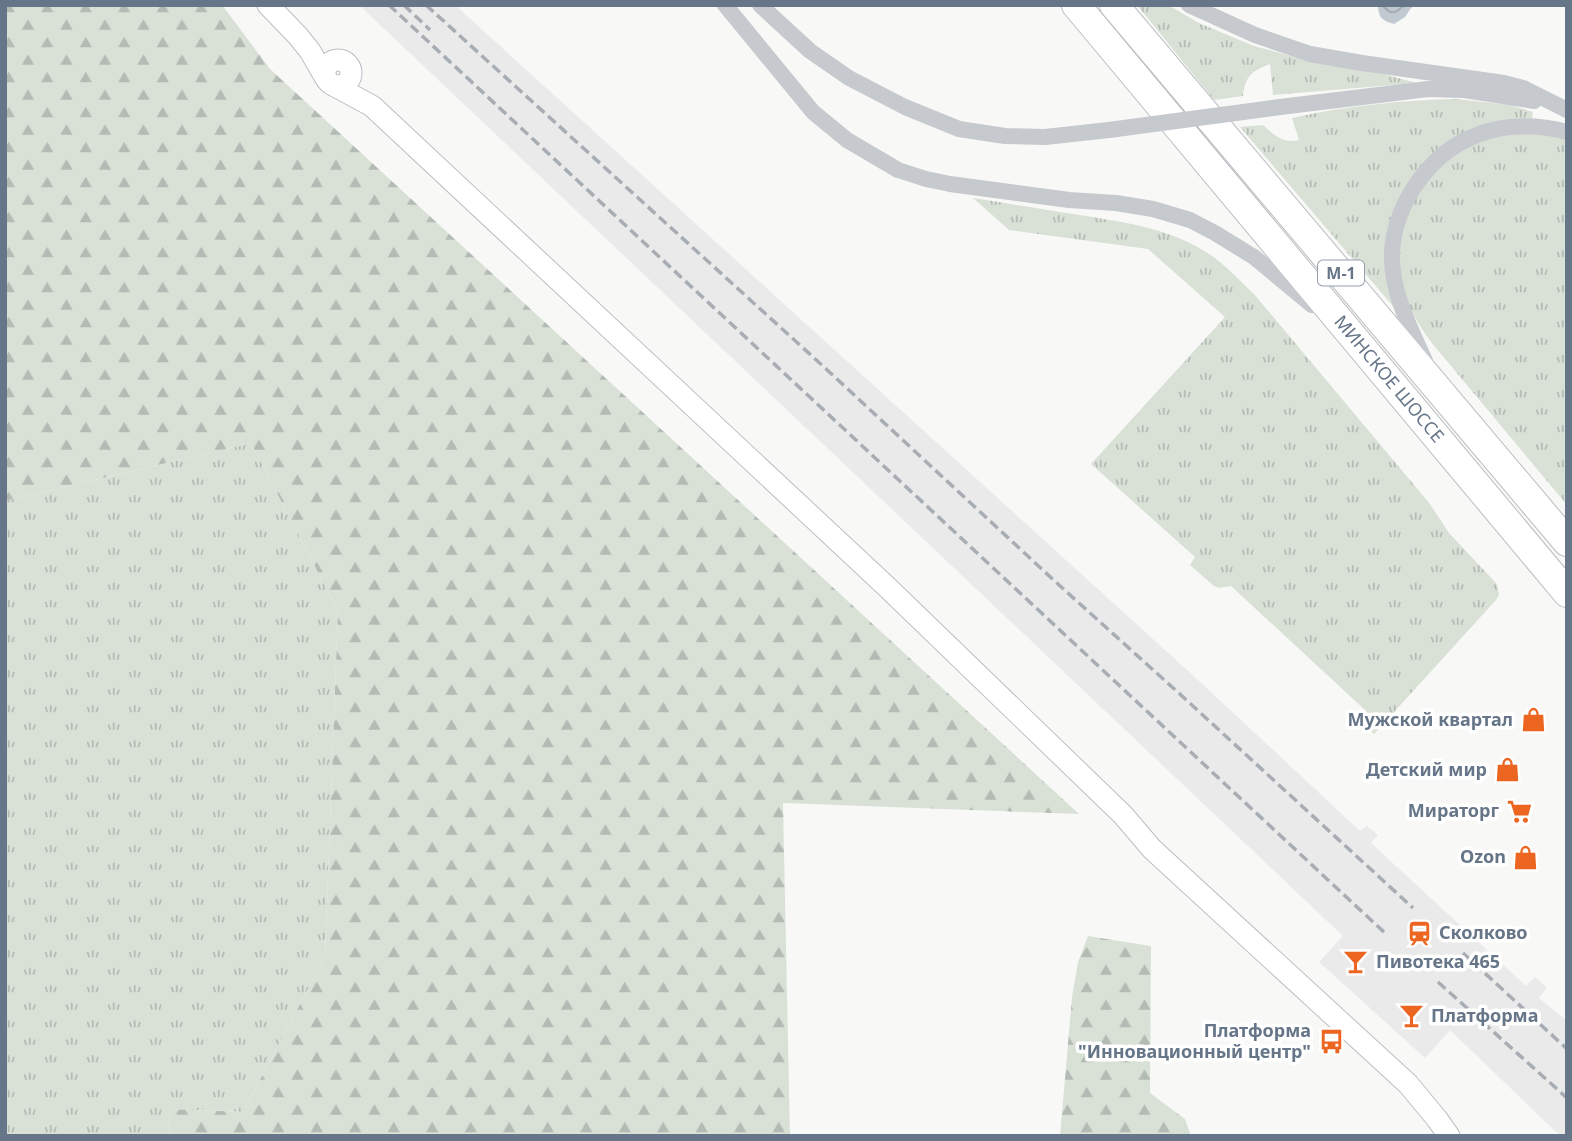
<svg xmlns="http://www.w3.org/2000/svg" width="1572" height="1141" viewBox="0 0 1572 1141" font-family="'Noto Sans',sans-serif">
  <style>
    .built { fill: #e9eae9 }
    .grass { fill: url(#grass-tufts) }
    .forest { fill: url(#forest-firs) }
    .water { fill: url(#water-waves) }
    .lines { fill: none; stroke-linecap: round; stroke-linejoin: round }
    .secondary-casing { stroke: #babfc4; stroke-width: 23 }
    .highway-casing { stroke: #babdc1; stroke-width: 30 }
    .street { stroke: #c6c9cd; stroke-width: 16 }
    .secondary { stroke: #fff; stroke-width: 21 }
    .highway { stroke: #fff; stroke-width: 28 }
    .rail { stroke: #a8adb4; stroke-width: 3.5; stroke-dasharray: 10 5; stroke-linecap: butt }
    .street-bridge { stroke: #c6c9cd; stroke-width: 16 }
    .labels { text-anchor: middle; stroke-width: 7; stroke-linejoin: round; paint-order: stroke }
    .shield { fill: #fff; stroke: #949fac; stroke-width: 2 }
    .shield-label { font-size: 16px; font-weight: bold; fill: #667688 }
    .street-label { font-size: 18px; fill: #667688; stroke: #fff }
    .poi-label { font-size: 18px; font-weight: bold; fill: #667688; stroke: #fff; text-anchor: end }
  </style>
  <defs>
    <pattern id="grass-tufts" width="24" height="20" patternUnits="userSpaceOnUse" patternTransform="scale(1.75)"><rect width="24" height="20" fill="#d9e1d7"/><path d="M3 7l-1-3M5 7V3M7 7l1-3M15 17l-1-3M17 17v-4M19 17l1-3" fill="none" stroke="#b4bbb4"/></pattern>
    <pattern id="forest-firs" width="22" height="20" patternUnits="userSpaceOnUse" patternTransform="scale(1.75)"><rect width="22" height="20" fill="#d9e1d7"/><path d="M5 1l3.5 6h-7zM16 11l3.5 6h-7z" fill="#b4bbb4"/></pattern>
    <pattern id="water-waves" width="16" height="10" patternUnits="userSpaceOnUse" patternTransform="scale(1.75)"><rect width="16" height="10" fill="#c1cad0"/><path d="M0 5q4-4 8 0t8 0" fill="none" stroke="#a1a9af"/></pattern>
  </defs>
  <rect width="100%" height="100%" fill="#f8f9f6"/>
  <polygon class="built" points="359,5 455,5 1198,680 1360,831 1367,826 1378,835 1371,843 1526,986 1535,977 1547,988 1539,998 1567,1021 1567,1136 1563,1136 1555,1131 1450,1030 1425,1058 1319,962 1343,936"/>
  <g class="grass">
    <path d="M1137 5H1168L1199 23 1254 46 1306 60 1383 74 1417 83 1273 95 1270 64C1251 72 1246 75 1243 96L1214 100Z"/>
    <path d="M1456 99 1510 105 1533 112 1532 119 1462 135 1397 204V311L1240 127 1263 125C1274 135 1284 144 1299 140L1292 118C1346 106 1402 100 1456 99Z"/>
    <path d="M1532 133 1567 138V505L1431 342C1417 323 1405 303 1401 280 1390 212 1438 145 1505 134 1514 132 1523 133 1532 133Z"/>
    <path d="M973 198C1006 203 1040 209 1073 214 1117 221 1167 227 1206 252 1224 263 1239 280 1254 294L1430 504 1449 533 1497 584 1499 595 1496 600 1374 734 1363 724 1368 715 1365 710 1231 586 1219 588 1214 586 1190 565 1195 557 1091 464 1225 317 1148 249 1009 230Z"/>
    <polygon points="251,443 338,611 325,957 243,1112 170,1109 169,1136 5,1136 5,501"/>
  </g>
  <g class="forest">
    <polygon points="5,5 222,5 270,69 1079,814 783,803 790,1136 169,1136 170,1109 243,1112 325,957 338,611 251,443 5,501"/>
    <polygon points="1088,936 1151,946 1150,1093 1185,1119 1191,1136 1060,1136 1072,997 1078,962"/>
  </g>
  <path class="water" d="M1378 5H1413L1405 17 1394 24C1382 21 1378 17 1378 5Z"/>
  <g class="lines">
    <defs>
      <g id="secondary">
        <polyline points="268,5 298,36 310,51 325,77"/>
        <circle cx="338" cy="73" r="13"/>
        <polyline points="335,86 372,106 887,587 1123,815 1152,849 1408,1084 1437,1119 1449,1136"/>
      </g>
      <g id="highway">
        <polyline points="1076,5 1567,593"/>
        <polyline points="1114,5 1567,542"/>
      </g>
    </defs>
    <use href="#secondary" class="secondary-casing"/>
    <use href="#highway" class="highway-casing"/>
    <g class="street">
      <polyline points="725,5 813,112 847,140 898,170 926,179 950,184 1069,200 1116,203 1153,209 1190,220 1215,233 1254,257 1312,305"/>
      <polyline points="760,5 810,51 849,78 905,107 959,129 1005,136 1045,137 1109,130"/>
      <polyline points="1189,5 1255,35 1310,54 1362,63 1504,83 1523,88 1567,110"/>
      <polyline points="1280,107 1428,89 1464,90 1534,101"/>
      <path d="M1425 361C1411 329 1393 296 1392 260 1391 236 1400 209 1413 189 1448 134 1505 116 1567 132"/>
    </g>
    <use href="#secondary" class="secondary"/>
    <use href="#highway" class="highway"/>
    <g class="rail">
      <polyline points="389,5 1386,934"/>
      <polyline points="404,5 430,30"/>
      <polyline points="426,5 824,367 1059,585 1182,696 1413,908"/>
      <polyline points="1463,953 1567,1049"/>
      <polyline points="1438,982 1567,1098"/>
    </g>
    <polyline class="street-bridge" points="1109,130 1280,107"/>
  </g>
  <defs>
    <symbol id="shop-bare" viewBox="-9 -9 18 18"><path d="M-5-2.5h2.3a2.7 3.5 0 0 1 5.4 0H5L5.5 6h-11ZM-1.5-2.5h3a1.5 2.3 0 0 0-3 0Z" fill="#ec6622" stroke="#fff" stroke-width="2.5" paint-order="stroke"/></symbol>
    <symbol id="supermarket-bare" viewBox="-9 -9 18 18"><path d="M-6-5.5h2.5l.6 2H6L4.5 2H-2.5L-4.4-4H-6ZM-1.5 3.2a1.3 1.3 0 1 0 .1 0ZM3 3.2a1.3 1.3 0 1 0 .1 0Z" fill="#ec6622" stroke="#fff" stroke-width="2.5" paint-order="stroke"/></symbol>
    <symbol id="station-bare" viewBox="-9 -9 18 18"><path d="M-3-6H3Q5-6 5-4V2Q5 4 3 4L4.5 6H3L1.5 4h-3L-3 6H-4.5L-3 4Q-5 4-5 2V-4Q-5-6-3-6ZM-3.5-4v3h7v-3ZM-3.5 1v1.5H-2V1ZM2 1v1.5H3.5V1Z" fill="#ec6622" stroke="#fff" stroke-width="2.5" paint-order="stroke"/></symbol>
    <symbol id="bar-bare" viewBox="-9 -9 18 18"><path d="M-6-5H6L.8 .8V4.5H3.5V6h-7V4.5H-.8V.8Z" fill="#ec6622" stroke="#fff" stroke-width="2.5" paint-order="stroke"/></symbol>
    <symbol id="bus-bare" viewBox="-9 -9 18 18"><path d="M-5-6H5V4H4V6H2V4H-2V6H-4V4H-5ZM-3.5-4V0h7V-4ZM-3.5 1.2v1.5H-2V1.2ZM2 1.2v1.5H3.5V1.2Z" fill="#ec6622" stroke="#fff" stroke-width="2.5" paint-order="stroke"/></symbol>
  </defs>
  <g fill-rule="evenodd">
    <use href="#shop-bare" x="1516" y="702" width="35" height="35"/>
    <use href="#shop-bare" x="1490" y="752" width="35" height="35"/>
    <use href="#supermarket-bare" x="1502" y="794" width="35" height="35"/>
    <use href="#shop-bare" x="1508" y="840" width="35" height="35"/>
    <use href="#station-bare" x="1402" y="916" width="35" height="35"/>
    <use href="#bar-bare" x="1338" y="944" width="35" height="35"/>
    <use href="#bar-bare" x="1394" y="998" width="35" height="35"/>
    <use href="#bus-bare" x="1314" y="1024" width="35" height="35"/>
  </g>
  <g class="labels">
    <rect class="shield" x="1318" y="260.5" width="46" height="25" rx="5"/>
    <g class="shield-label">
      <text x="1341" y="279">М-1</text>
    </g>
    <g class="street-label">
      <text transform="translate(1389 379) rotate(50)" y="6">МИНСКОЕ ШОССЕ</text>
    </g>
    <g class="poi-label">
      <text x="1513" y="726">Мужской квартал</text>
      <text x="1487" y="776">Детский мир</text>
      <text x="1499" y="817">Мираторг</text>
      <text x="1506" y="863">Ozon</text>
      <text x="1439" y="939" text-anchor="start">Сколково</text>
      <text x="1376" y="968" text-anchor="start">Пивотека 465</text>
      <text x="1431" y="1022" text-anchor="start">Платформа</text>
      <text x="1311" y="1037">Платформа<tspan x="1311" dy="21">"Инновационный центр"</tspan></text>
    </g>
  </g>
  <rect width="1572" height="1141" fill="none" stroke="#667688" stroke-width="14"/>
</svg>
